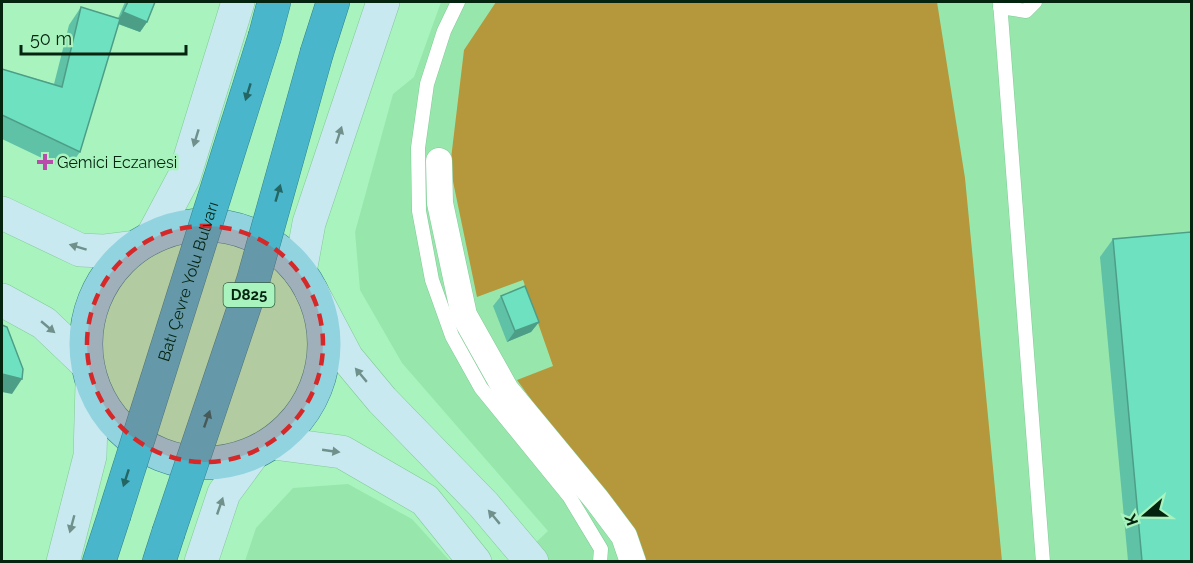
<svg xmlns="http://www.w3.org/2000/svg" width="1193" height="563" viewBox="0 0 1193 563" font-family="Raleway,sans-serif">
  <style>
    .built { fill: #97e7ad }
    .forest { fill: #b4983b }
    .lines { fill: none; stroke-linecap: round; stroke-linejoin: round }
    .lane-casing { stroke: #81ca96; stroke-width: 15 }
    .street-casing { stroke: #81ca96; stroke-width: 27 }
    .secondary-casing { stroke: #81ca96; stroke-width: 34 }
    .primary-casing { stroke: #31838a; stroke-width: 34 }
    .highway-casing { stroke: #31838a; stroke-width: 34 }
    .lane { stroke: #fff; stroke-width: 14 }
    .street { stroke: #fff; stroke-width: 26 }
    .secondary { stroke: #c8e9ef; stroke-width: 33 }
    .primary { stroke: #92d3e0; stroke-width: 33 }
    .highway { stroke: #49b6cb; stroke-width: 33 }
    .highway-bridge-casing { stroke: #31838a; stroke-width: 34; stroke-linecap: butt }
    .highway-bridge { stroke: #49b6cb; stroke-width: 33 }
    .wall { fill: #5fc2a6 }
    .shaded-wall { fill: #4d9e87 }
    .building { fill: #6ee1c1; stroke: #4d9e87; stroke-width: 1.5 }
    .oneway { fill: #246664 }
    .oneway2 { fill: #70908b }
    .marked { fill: #d62828; fill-opacity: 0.2; stroke: #d62828; stroke-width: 4.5; stroke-dasharray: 12 8; stroke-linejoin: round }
    .poi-dot { fill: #b94dac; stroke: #a9f4be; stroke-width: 2 }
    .labels { text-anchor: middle; stroke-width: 5; stroke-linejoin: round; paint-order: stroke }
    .shield { fill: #a9f4be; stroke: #366244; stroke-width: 1.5 }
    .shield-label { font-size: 15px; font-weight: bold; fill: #052410 }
    .poi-label { font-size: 16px; fill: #052410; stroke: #a9f4be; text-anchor: start }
    .street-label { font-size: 16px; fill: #052410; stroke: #a9f4be }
  </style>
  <rect width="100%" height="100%" fill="#a9f4be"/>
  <g class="built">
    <polygon points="441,2 1191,2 1191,561 516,561 548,531 402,363 360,290 355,232 393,94 414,77"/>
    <polygon points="348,484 412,519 450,561 245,561 256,528 293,488"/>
  </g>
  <polygon class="forest" points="496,2 937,2 965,178 1002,561 639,561 594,487 517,380 553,366 523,280 477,297 450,167 464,50"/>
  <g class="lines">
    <defs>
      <g id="lane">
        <polyline points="458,2 444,31 427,84 418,148 419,211 432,280 452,336 481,388 569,496 601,549 600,562"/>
        <polyline points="1000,2 1043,562"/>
        <polyline points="1000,7 1026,11 1035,2"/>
      </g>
      <polyline id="street" points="439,161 440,203 464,315 506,390 597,500 624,536 633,562"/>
      <g id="secondary">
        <polyline points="2,213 80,250 103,251 135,247"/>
        <polyline points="152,237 184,177 238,2"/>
        <polyline points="300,272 309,223 383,2"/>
        <polyline points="311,290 347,358 382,400 484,505 532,562"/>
        <polyline points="2,300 44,323 87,364"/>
        <polyline points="273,443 342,452 425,500 475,562"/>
        <polyline points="63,562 90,456 92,384"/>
        <polyline points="201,562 224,493 252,455"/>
      </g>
      <circle id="primary" cx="205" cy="344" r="119"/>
      <g id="highway">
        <polyline points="265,36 274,2"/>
        <polyline points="317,52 333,2"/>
        <polyline points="99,562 114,516"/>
        <polyline points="159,562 168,534"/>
      </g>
    </defs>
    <use href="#lane" class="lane-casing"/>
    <use href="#street" class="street-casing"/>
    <use href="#secondary" class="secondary-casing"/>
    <use href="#primary" class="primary-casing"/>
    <use href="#highway" class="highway-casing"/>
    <use href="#lane" class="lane"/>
    <use href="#street" class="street"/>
    <use href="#secondary" class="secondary"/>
    <use href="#primary" class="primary"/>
    <use href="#highway" class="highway"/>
    <defs>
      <g id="highway-bridge">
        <path id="s1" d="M114 516 265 36"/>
        <polyline points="168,534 253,281 317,52"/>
      </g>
    </defs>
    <use href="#highway-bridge" class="highway-bridge-casing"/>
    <use href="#highway-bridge" class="highway-bridge"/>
  </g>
  <g class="wall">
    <polygon points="125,2 153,2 147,22 140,32 118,24 80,152 67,170 2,139 2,69 54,84 69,25 81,7 118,18"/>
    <polygon points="1113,239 1191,561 1128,561 1100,257"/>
    <polygon points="501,296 539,322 531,332 507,342 493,306"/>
  </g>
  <g class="shaded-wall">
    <polygon points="123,12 147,22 140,32 116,23"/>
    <polygon points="539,322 531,332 507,342 515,331"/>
    <polygon points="2,374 22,379 12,394 2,392"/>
  </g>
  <g class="building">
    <polygon points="128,2 155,2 147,22 123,12"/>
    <polygon points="81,7 120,19 80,152 2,115 2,69 62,87"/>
    <polygon points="1191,232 1191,561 1142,561 1113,239"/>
    <polygon points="525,286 539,322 515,331 501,296"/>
    <polygon points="2,325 7,327 23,369 22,379 2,374"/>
  </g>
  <defs><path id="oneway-solid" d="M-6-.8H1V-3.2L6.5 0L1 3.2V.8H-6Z" transform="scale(1.5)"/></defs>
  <g class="oneway">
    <use href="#oneway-solid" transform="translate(248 92) rotate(107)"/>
    <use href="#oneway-solid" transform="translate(278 193) rotate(-74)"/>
    <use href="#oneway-solid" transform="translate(207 419) rotate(-71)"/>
    <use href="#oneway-solid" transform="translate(126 478) rotate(108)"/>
  </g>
  <g class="oneway2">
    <use href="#oneway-solid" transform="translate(339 135) rotate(-72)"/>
    <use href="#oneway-solid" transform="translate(196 138) rotate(107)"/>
    <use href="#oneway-solid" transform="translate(78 247) rotate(-163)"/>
    <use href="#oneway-solid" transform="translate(48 327) rotate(40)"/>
    <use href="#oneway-solid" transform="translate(361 375) rotate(-130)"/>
    <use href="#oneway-solid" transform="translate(331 451) rotate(8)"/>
    <use href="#oneway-solid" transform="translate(220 506) rotate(-71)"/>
    <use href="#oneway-solid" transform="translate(494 517) rotate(-130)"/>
    <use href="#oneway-solid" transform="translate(72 524) rotate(105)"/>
  </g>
  <path class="marked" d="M87 344a118 118 0 1 1 236 0a118 118 0 1 1-236 0Z"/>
  <path class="poi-dot" d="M42 153h6v6h6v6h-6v6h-6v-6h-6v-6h6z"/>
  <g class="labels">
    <rect class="shield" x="223.5" y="283" width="51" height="24" rx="4.5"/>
    <g class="shield-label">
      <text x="249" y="300">D825</text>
    </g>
    <g class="poi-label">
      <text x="57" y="168">Gemici Eczanesi</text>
    </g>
    <g class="street-label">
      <text dy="6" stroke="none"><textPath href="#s1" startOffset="246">Batı Çevre Yolu Bulvarı</textPath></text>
    </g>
  </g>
  <rect width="1193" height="563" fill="none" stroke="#052410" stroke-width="6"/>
  <g transform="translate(1145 515) rotate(250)" stroke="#a9f4be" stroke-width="4.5" paint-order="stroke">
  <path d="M0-4.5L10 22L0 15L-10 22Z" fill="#052410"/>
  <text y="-9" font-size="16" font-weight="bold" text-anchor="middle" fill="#052410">K</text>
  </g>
  <path d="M21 45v9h165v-9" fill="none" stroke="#052410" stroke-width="3"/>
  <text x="30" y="45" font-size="18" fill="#052410" stroke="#a9f4be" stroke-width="4.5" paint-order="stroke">50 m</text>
</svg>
